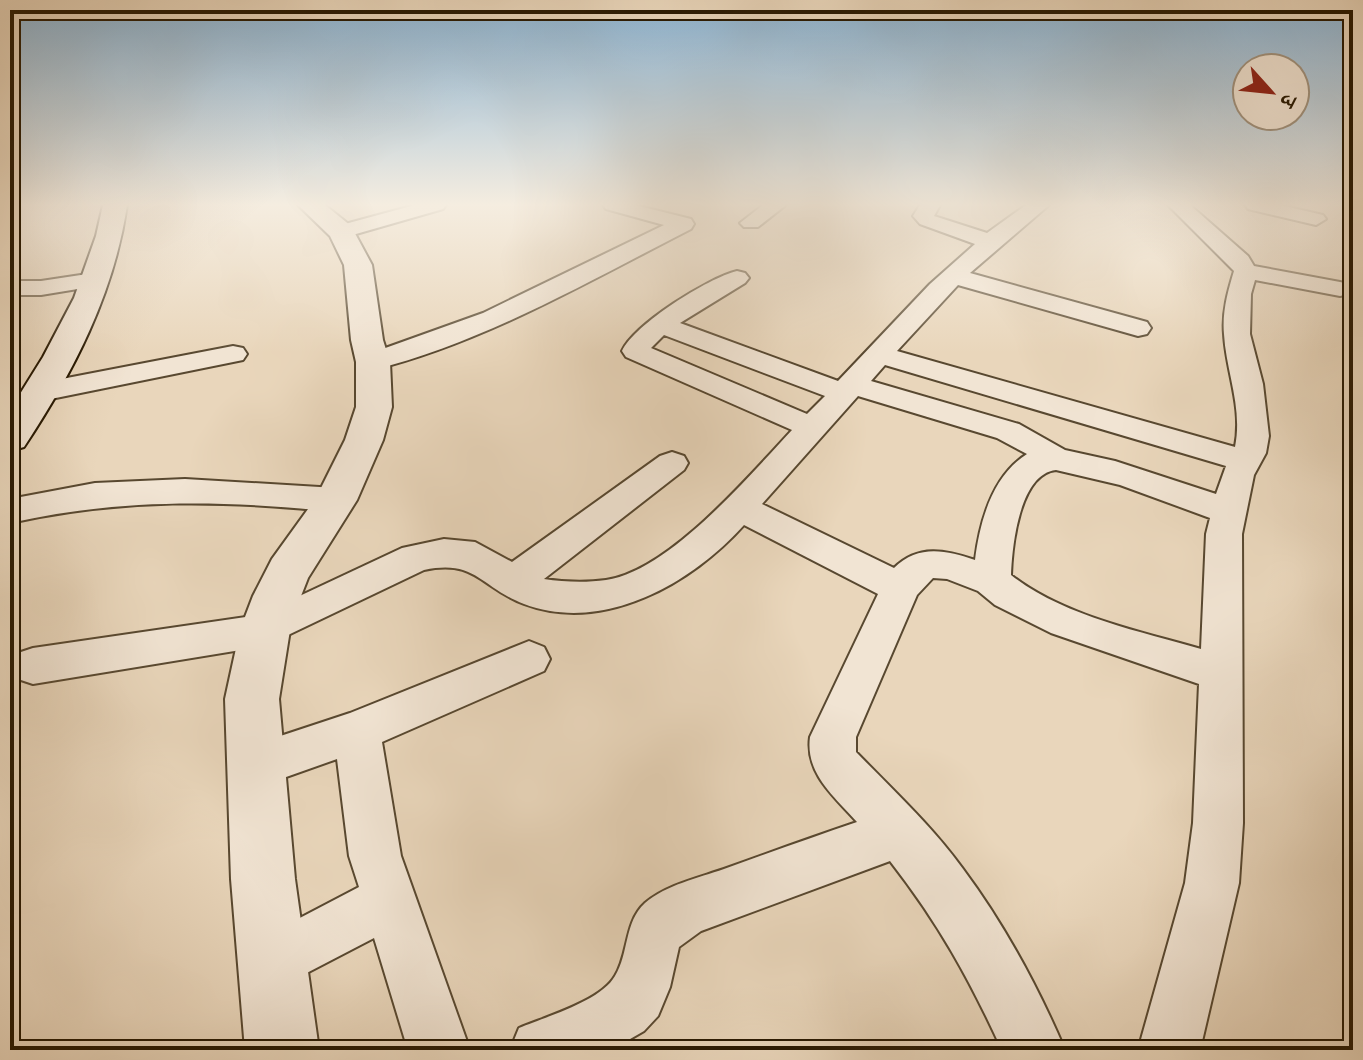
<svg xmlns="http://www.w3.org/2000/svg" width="1363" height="1060" viewBox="0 0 1363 1060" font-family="'Libre Caslon Text','Noto Serif Devanagari',serif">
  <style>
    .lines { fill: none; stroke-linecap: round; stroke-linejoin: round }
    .minor-casing { stroke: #584830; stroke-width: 4 }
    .tertiary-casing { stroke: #584830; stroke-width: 4 }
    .secondary-casing { stroke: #281902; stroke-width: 4 }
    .minor { fill: #f1e4d3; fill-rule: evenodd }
    .tertiary { fill: #f1e4d3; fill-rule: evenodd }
    .secondary { fill: #f1e4d3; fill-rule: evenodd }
  </style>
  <rect width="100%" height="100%" fill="#e9d6bb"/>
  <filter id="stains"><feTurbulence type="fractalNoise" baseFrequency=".0025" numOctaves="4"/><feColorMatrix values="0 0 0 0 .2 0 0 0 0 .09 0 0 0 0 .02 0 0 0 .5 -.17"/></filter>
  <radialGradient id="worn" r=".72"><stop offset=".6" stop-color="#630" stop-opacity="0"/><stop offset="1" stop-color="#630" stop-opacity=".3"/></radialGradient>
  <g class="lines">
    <defs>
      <g id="minor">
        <polygon points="415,205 446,205 443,209 342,238 331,232 334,227"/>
        <path d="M603 205H635L691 219 694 224 691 229C589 281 485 342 373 370L363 368 359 362 363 356 483 313 664 225 606 209Z"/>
        <polygon points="763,205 786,205 758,227 744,227 740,223"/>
        <path d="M920 205H940L934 216 987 233 1026 205H1049L970 273 1147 322 1151 328 1147 334 1138 336 958 285 897 351 1235 447C1243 407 1226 372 1224 334 1222 312 1228 291 1234 271L1168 205H1190L1248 256 1254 266 1340 282 1349 284 1352 289 1349 294 1340 296 1255 280 1251 294 1250 334 1263 384 1269 436 1266 453 1254 475 1242 534 1243 823 1239 883 1200 1050H1138L1185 883 1193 823 1199 684 1051 633 995 605 978 591 947 579 933 578 917 595 856 737V752C893 790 932 826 963 869 1004 924 1038 987 1065 1050H1002C969 978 939 924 890 861L701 931 679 947 670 987 658 1016 644 1031 611 1050H510L519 1028C545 1017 601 1001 615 976 629 954 624 922 645 903 666 885 698 878 724 869 768 853 813 837 857 822 835 797 805 774 810 737L878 594 744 525C692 583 604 634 524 604 480 587 476 559 424 570L265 646 33 684 18 679 12 666 18 653 33 648 259 615 402 548 444 539 475 542 512 562 660 456 672 452 684 456 688 463 684 470 544 579C564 582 585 583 606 580 669 571 749 476 792 430L626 357 622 351C635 324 708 278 737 271L745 273 749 278 745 283 680 323 838 381 930 284 975 244 920 224 913 216ZM664 335 825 396 807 414 651 348ZM885 365 1226 466 1216 494 1115 461 1065 450 1019 424 871 381ZM858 396 997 438 1027 454C992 476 980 521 975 560 946 550 918 544 894 568L762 504ZM1056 470 1120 485 1210 518 1206 534 1201 649C1139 631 1063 616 1011 575 1012 547 1019 474 1056 470Z"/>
        <polygon points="1245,205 1280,205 1323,215 1326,219 1316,225 1248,209"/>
        <polygon points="94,273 102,275 106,280 102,285 41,295 10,295 10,281 41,281"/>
        <polygon points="233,346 243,348 247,354 243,360 41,401 31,398 26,392 31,386 41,383"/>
        <path d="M185 479 336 488 348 492 353 500 348 508 336 512C223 500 122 498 10 523V499L95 483Z"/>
        <polygon points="529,641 544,647 550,659 544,671 382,742 401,856 470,1050 408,1050 374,938 274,990 254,982 246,962 254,942 359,887 349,856 337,759 255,788 238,782 231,766 238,750 350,713"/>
      </g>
      <polygon id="tertiary" points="298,205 325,205 351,226 372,265 383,340 390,362 392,407 383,440 357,500 308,578 301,596 290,630 279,699 295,879 319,1050 245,1050 231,879 225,699 240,630 253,596 272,559 316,498 345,440 356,407 356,362 351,340 344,265 330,236"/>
      <path id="secondary" d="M103 205H127C114 294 73 373 24 447L10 451V410L43 357 74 298 96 236Z"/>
    </defs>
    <use href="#minor" class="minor-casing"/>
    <use href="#tertiary" class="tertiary-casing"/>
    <use href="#secondary" class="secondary-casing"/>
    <use href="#minor" class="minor"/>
    <use href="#tertiary" class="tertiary"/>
    <use href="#secondary" class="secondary"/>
  </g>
  <linearGradient id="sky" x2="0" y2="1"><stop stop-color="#8bb5d6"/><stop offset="0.58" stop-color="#f5ede0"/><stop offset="1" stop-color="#f5ede0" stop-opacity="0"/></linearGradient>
  <rect width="1363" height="353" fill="url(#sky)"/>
  <rect width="1363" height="1060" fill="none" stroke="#e9d6bb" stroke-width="40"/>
  <rect x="12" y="12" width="1339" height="1036" fill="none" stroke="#281902" stroke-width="4"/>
  <rect x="20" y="20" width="1323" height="1020" fill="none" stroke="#281902" stroke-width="2"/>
  <g transform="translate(1271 92) rotate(117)"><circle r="38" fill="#f1e4d3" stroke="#a1937f" stroke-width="2"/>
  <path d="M0-6L14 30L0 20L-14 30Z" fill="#8f2418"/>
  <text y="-12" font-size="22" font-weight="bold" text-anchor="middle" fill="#281902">उ</text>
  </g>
  <rect width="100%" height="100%" filter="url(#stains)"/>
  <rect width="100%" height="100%" fill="url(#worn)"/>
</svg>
